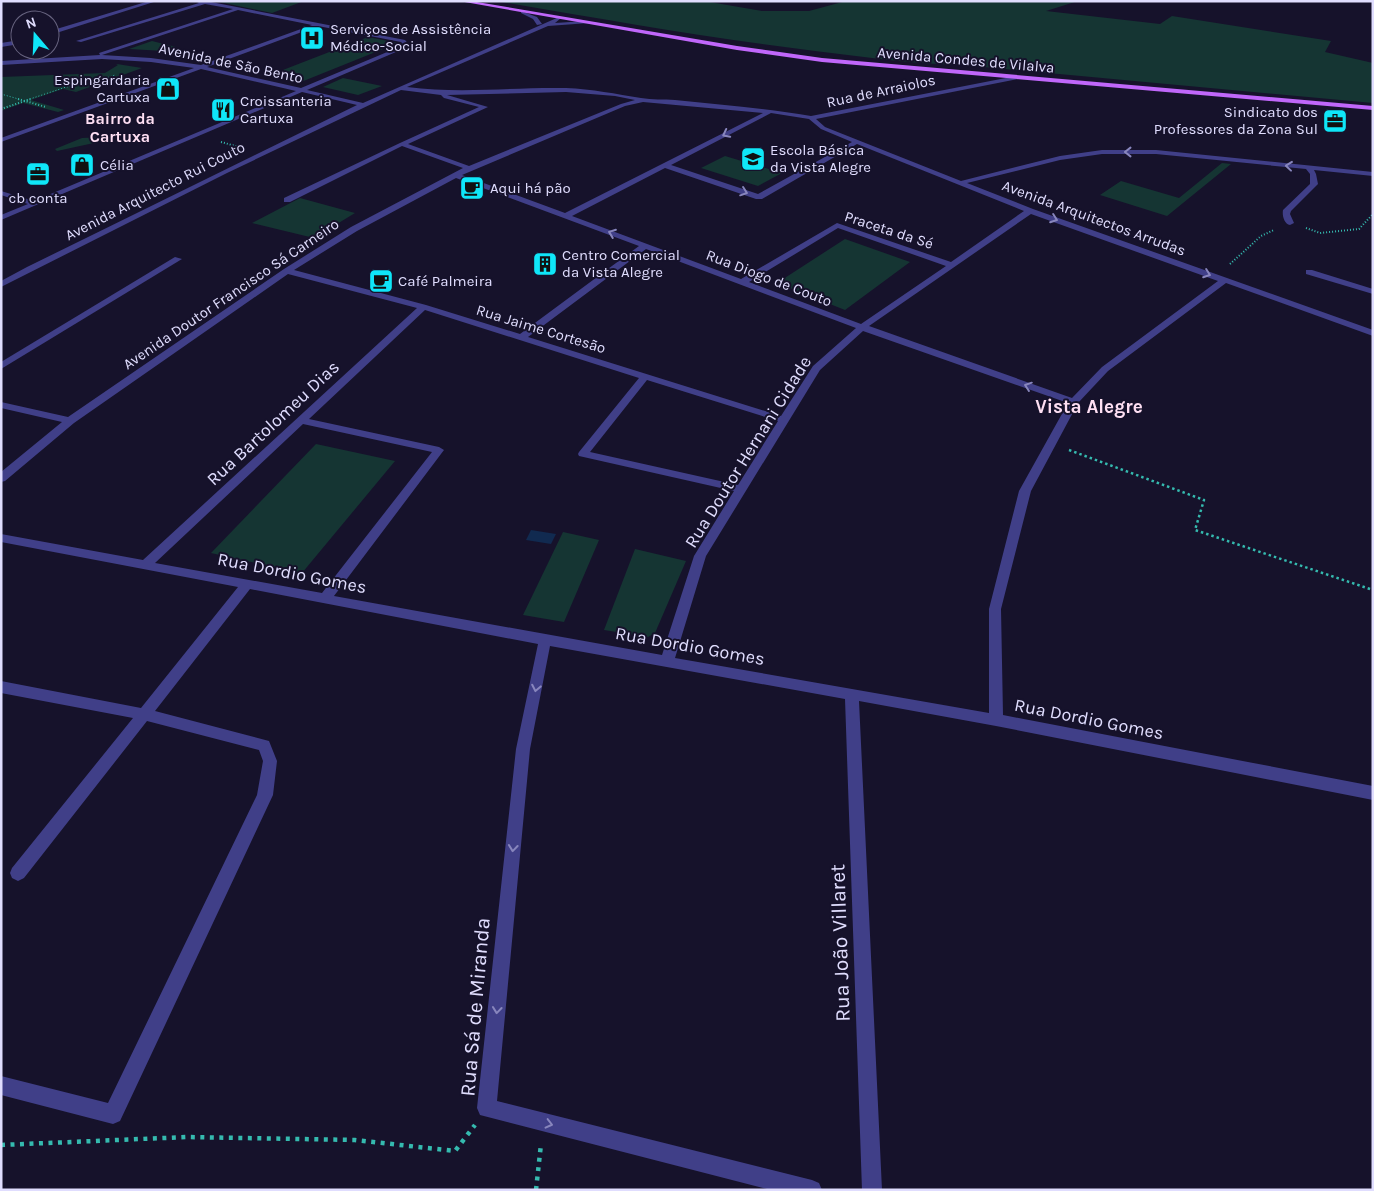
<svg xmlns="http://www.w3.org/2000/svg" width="1374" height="1191" viewBox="0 0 1374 1191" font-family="Karla,sans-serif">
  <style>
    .green { fill: #153533 }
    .water { fill: #112a50 }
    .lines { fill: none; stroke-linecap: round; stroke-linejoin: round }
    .path-far3 { stroke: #35baaf; stroke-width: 1; stroke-dasharray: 1 2; stroke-linecap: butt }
    .path-far2 { stroke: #35baaf; stroke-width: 2; stroke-dasharray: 1 2; stroke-linecap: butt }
    .path-far1 { stroke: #35baaf; stroke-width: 2.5; stroke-dasharray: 2.5 3; stroke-linecap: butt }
    .path { stroke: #35baaf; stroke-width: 4.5; stroke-dasharray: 4 5.5; stroke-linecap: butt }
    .minor { fill: #403f88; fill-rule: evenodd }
    .major { fill: #c067fa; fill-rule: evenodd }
    .oneway { stroke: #8886bd }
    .labels { text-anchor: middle; stroke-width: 4; stroke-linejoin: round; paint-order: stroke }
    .far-poi-label { font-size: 15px; fill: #e0ddfe; stroke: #16122b; text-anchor: start }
    .far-street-label { font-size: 15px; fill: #e0ddfe; stroke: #16122b }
    .far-neighbourhood-label { font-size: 16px; font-weight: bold; fill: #fedff3; stroke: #16122b }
    .street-label { font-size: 18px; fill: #e0ddfe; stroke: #16122b }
    .neighbourhood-label { font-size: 19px; font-weight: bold; fill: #fedff3; stroke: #16122b }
    .near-street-label { font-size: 21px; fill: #e0ddfe; stroke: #16122b }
  </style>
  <rect width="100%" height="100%" fill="#16122b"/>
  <g class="green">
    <polygon points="215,1 304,1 272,13"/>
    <path d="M496 1H704L762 11H809L846 1H1078L1046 11 1160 24 1172 16 1331 41 1325 52 1373 63V103L962 65C913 64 864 57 815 51 708 38 602 19 496 1Z"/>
    <polygon points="368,37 398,43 301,82 270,75"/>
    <polygon points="152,41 176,47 164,51 129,49"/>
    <polygon points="116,64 117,64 142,68 76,92 63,89 31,100 64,110 58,112 23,103 1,111 1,77 105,73 118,65"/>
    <polygon points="343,78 382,86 358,95 323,87"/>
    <polygon points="105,137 103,141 57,151 55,149 82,138"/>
    <polygon points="725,156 782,173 758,186 701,168"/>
    <polygon points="1222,163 1231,164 1167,216 1100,195 1121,181 1179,198"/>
    <polygon points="300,198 355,213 314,238 252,223"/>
    <polygon points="845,239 910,262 845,310 777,283"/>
    <polygon points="316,444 395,461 302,573 211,553"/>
    <polygon points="563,532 599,540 564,622 523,615"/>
    <polygon points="635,549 686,561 655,633 648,637 604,630"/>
  </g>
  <polygon class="water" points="531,530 556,534 551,544 526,540"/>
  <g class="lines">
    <g class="path-far3">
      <polyline points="1,94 22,100"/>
      <polyline points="27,100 66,87 93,83 115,75"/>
    </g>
    <g class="path-far2">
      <polyline points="18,99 46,107"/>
      <polyline points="1,109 31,99"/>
      <polyline points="221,142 239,147"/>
      <polyline points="1306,228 1320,233 1359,229 1373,214"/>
      <polyline points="1230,264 1261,236 1274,230"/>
    </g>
    <polyline class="path-far1" points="1069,450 1204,500 1195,530 1373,590"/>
    <g class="path">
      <polyline points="1,1145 187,1137 355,1140 455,1151 475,1125"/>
      <polyline points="536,1190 541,1144"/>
    </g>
    <g class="minor">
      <polygon points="149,1 157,1 50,35 50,31"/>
      <path d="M195 1H206L405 40 410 46 307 90 363 103 559 17 561 18 555 23 586 21 589 23 548 26 407 87C462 94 512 87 566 88 592 89 616 94 641 98 652 100 664 99 675 100 721 105 766 108 811 116L1016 76 1018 79 816 119 825 127 961 181 1060 156 1102 150H1156L1373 172V176L1314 170 1316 174 1318 184 1291 211 1290 214 1294 223 1290 225C1284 224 1282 215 1283 210L1310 184V174L1306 169 1156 154H1102L1060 160 967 183 1033 209 1373 330V336L1226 283 1108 371 1078 403 1031 491 1001 609 1003 715 1373 786V800L996 726 859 701 882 1190H862L845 699 550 646 530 749 497 1101 812 1180 819 1183 822 1190H771L480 1115 477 1108 516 749 538 644 250 589 155 711 269 741 277 761 273 795 120 1121 113 1124 1 1095V1076L108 1103 257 795 263 761 259 750 147 721 24 878 18 881 12 878 10 873 12 868 133 718 1 693V681L141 708 238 587 1 542V534L143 560 417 308 288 274 74 423 5 481 1 482V472L62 422 1 408V402L68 417 284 269 351 227 463 168 402 146 290 202H284V198L400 143 479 107 444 98 441 95 401 90 227 173 1 287V281L27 267 357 105 302 92 1 220V215L28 204 1 195V191L34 201 296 91 201 69 1 142V138L194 68 151 62 102 59 1 65V61L100 55 99 53 233 9 205 4 81 42 76 41 199 3ZM238 10 312 25 201 65 151 58 102 55ZM318 26 401 42 404 45 301 88 207 67ZM566 92 615 96 635 100 621 104 469 166 408 144 488 107 447 95ZM643 102 763 113 565 213 462 175 625 106ZM771 113 809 119 821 129 852 142 758 194 671 165ZM857 144 1024 211 951 262 837 223 741 279 572 216 665 168 756 199H762ZM456 178 639 246 520 334 426 305 294 270 357 231ZM1031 214 1218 281 1102 367 1072 398 869 326ZM838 228 946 266 861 324 749 282ZM646 249 856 328 813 366 781 416 528 337ZM425 310 639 378 579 452 578 454 579 456 734 491 694 556 662 655 334 596 444 450 439 447 309 419ZM863 331 1068 403 1019 491 989 609V713L675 658 706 556 820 370ZM647 380 778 421 738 485 590 452ZM303 424 432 452 322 593 155 563Z"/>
      <polygon points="521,11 537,17 542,24 537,25 533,19 521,13"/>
      <polygon points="20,40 20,44 1,47 1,43"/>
      <polygon points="175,257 182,259 1,369 1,362"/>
      <polygon points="1306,270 1312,270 1373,289 1373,294 1306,274"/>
    </g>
    <polygon class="major" points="459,1 471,1 737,46 822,58 1373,106 1373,110 822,62 737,50"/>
  </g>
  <defs><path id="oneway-chevron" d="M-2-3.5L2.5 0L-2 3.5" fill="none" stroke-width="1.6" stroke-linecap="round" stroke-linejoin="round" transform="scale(1.25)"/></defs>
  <g class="oneway">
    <use href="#oneway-chevron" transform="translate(726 134) rotate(153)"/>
    <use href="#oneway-chevron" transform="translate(1128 152) rotate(180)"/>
    <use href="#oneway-chevron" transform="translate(1289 166) rotate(-174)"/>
    <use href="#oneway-chevron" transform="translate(744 192) rotate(19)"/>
    <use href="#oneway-chevron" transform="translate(1054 219) rotate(20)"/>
    <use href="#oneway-chevron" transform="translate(612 233) rotate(-159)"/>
    <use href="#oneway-chevron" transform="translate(1207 274) rotate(20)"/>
    <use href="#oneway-chevron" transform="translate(1028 386) rotate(-161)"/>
    <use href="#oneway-chevron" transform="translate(536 688) rotate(101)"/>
    <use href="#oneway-chevron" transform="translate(513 848) rotate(96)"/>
    <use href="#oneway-chevron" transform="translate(497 1010) rotate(96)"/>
    <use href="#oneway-chevron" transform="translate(549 1124) rotate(14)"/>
  </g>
  <defs>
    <symbol id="hospital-square" viewBox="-11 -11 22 22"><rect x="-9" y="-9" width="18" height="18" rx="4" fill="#0fe6f8" stroke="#16122b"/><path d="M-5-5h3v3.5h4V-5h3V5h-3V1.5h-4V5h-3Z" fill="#111"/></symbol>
    <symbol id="shop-square" viewBox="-11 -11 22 22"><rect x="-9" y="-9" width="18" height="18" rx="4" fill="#0fe6f8" stroke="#16122b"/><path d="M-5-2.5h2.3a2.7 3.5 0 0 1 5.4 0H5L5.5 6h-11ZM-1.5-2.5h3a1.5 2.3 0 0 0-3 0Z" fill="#111"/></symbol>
    <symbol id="restaurant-square" viewBox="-11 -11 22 22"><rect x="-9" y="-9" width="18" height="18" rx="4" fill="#0fe6f8" stroke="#16122b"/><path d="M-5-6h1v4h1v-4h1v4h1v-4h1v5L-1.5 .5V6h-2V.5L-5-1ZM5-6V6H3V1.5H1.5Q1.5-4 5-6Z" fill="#111"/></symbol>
    <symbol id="office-square" viewBox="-11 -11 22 22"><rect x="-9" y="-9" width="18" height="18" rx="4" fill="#0fe6f8" stroke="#16122b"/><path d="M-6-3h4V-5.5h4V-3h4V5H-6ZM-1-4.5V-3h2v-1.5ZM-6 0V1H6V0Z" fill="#111"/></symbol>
    <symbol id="school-square" viewBox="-11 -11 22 22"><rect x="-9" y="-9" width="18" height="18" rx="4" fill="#0fe6f8" stroke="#16122b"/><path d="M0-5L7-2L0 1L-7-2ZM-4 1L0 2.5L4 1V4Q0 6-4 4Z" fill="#111"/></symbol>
    <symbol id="cafe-square" viewBox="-11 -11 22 22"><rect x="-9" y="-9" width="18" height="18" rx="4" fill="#0fe6f8" stroke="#16122b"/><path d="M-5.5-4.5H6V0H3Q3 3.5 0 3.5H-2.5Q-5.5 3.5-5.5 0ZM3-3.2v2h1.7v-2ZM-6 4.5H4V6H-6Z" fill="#111"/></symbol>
    <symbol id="building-square" viewBox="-11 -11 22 22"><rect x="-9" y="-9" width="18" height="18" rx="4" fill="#0fe6f8" stroke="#16122b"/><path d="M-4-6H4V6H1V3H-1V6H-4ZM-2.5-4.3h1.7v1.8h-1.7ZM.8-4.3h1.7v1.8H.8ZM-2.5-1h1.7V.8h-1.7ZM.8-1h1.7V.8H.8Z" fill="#111"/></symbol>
  </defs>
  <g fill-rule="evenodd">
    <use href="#hospital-square" x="298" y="24" width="28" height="28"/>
    <use href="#shop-square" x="154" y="75" width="28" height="28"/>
    <use href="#restaurant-square" x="209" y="96" width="28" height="28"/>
    <use href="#office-square" x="1321" y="107" width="28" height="28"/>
    <use href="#school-square" x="739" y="145" width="28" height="28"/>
    <use href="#shop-square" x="68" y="151" width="28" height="28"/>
    <use href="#office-square" x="24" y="160" width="28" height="28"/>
    <use href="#cafe-square" x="458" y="174" width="28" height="28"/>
    <use href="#building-square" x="531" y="250" width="28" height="28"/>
    <use href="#cafe-square" x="367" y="267" width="28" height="28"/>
  </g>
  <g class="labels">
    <g class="far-poi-label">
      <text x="330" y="34">Serviços de Assistência<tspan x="330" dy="17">Médico-Social</tspan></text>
      <text x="150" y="85" text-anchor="end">Espingardaria<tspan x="150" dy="17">Cartuxa</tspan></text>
      <text x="240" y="106">Croissanteria<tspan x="240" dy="17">Cartuxa</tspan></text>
      <text x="1318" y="117" text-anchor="end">Sindicato dos<tspan x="1318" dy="17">Professores da Zona Sul</tspan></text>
      <text x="770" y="155">Escola Básica<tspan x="770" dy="17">da Vista Alegre</tspan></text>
      <text x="100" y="170">Célia</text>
      <text x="490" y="193">Aqui há pão</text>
      <text x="38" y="203" text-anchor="middle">cb conta</text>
      <text x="562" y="260">Centro Comercial<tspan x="562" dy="17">da Vista Alegre</tspan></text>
      <text x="398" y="286">Café Palmeira</text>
    </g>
    <g class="far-street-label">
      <text transform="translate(966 60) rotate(5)" y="5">Avenida Condes de Vilalva</text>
      <text transform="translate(231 63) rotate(12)" y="5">Avenida de São Bento</text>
      <text transform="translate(881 91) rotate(-12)" y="5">Rua de Arraiolos</text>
      <text transform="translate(155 191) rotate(-27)" y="5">Avenida Arquitecto Rui Couto</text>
      <text transform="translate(1094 218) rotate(20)" y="5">Avenida Arquitectos Arrudas</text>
      <text transform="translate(889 230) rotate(18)" y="5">Praceta da Sé</text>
      <text transform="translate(769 278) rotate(21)" y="5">Rua Diogo de Couto</text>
      <text transform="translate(231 294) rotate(-34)" y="5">Avenida Doutor Francisco Sá Carneiro</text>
      <text transform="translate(541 329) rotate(17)" y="5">Rua Jaime Cortesão</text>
    </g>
    <g class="far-neighbourhood-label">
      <text x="120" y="124">Bairro da<tspan x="120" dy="18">Cartuxa</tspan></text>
    </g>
    <g class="street-label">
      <text transform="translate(273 423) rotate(-43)" y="6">Rua Bartolomeu Dias</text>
      <text transform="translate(748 452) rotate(-58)" y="6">Rua Doutor Hernani Cidade</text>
      <text transform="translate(292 573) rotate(11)" y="6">Rua Dordio Gomes</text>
      <text transform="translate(690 646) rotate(10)" y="6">Rua Dordio Gomes</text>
      <text transform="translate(1089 719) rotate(11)" y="6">Rua Dordio Gomes</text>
    </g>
    <g class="neighbourhood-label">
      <text x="1089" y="413">Vista Alegre</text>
    </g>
    <g class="near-street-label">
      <text transform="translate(840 943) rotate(-92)" y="7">Rua João Villaret</text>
      <text transform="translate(475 1007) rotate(-85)" y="7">Rua Sá de Miranda</text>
    </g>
  </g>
  <rect width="1374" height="1191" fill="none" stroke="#e0ddfe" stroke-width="5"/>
  <g transform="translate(35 35) rotate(341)"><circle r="24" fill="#16122b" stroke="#67637f"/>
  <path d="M0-4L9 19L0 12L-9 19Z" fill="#0fe6f8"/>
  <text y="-8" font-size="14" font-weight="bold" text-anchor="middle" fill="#e0ddfe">N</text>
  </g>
</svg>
